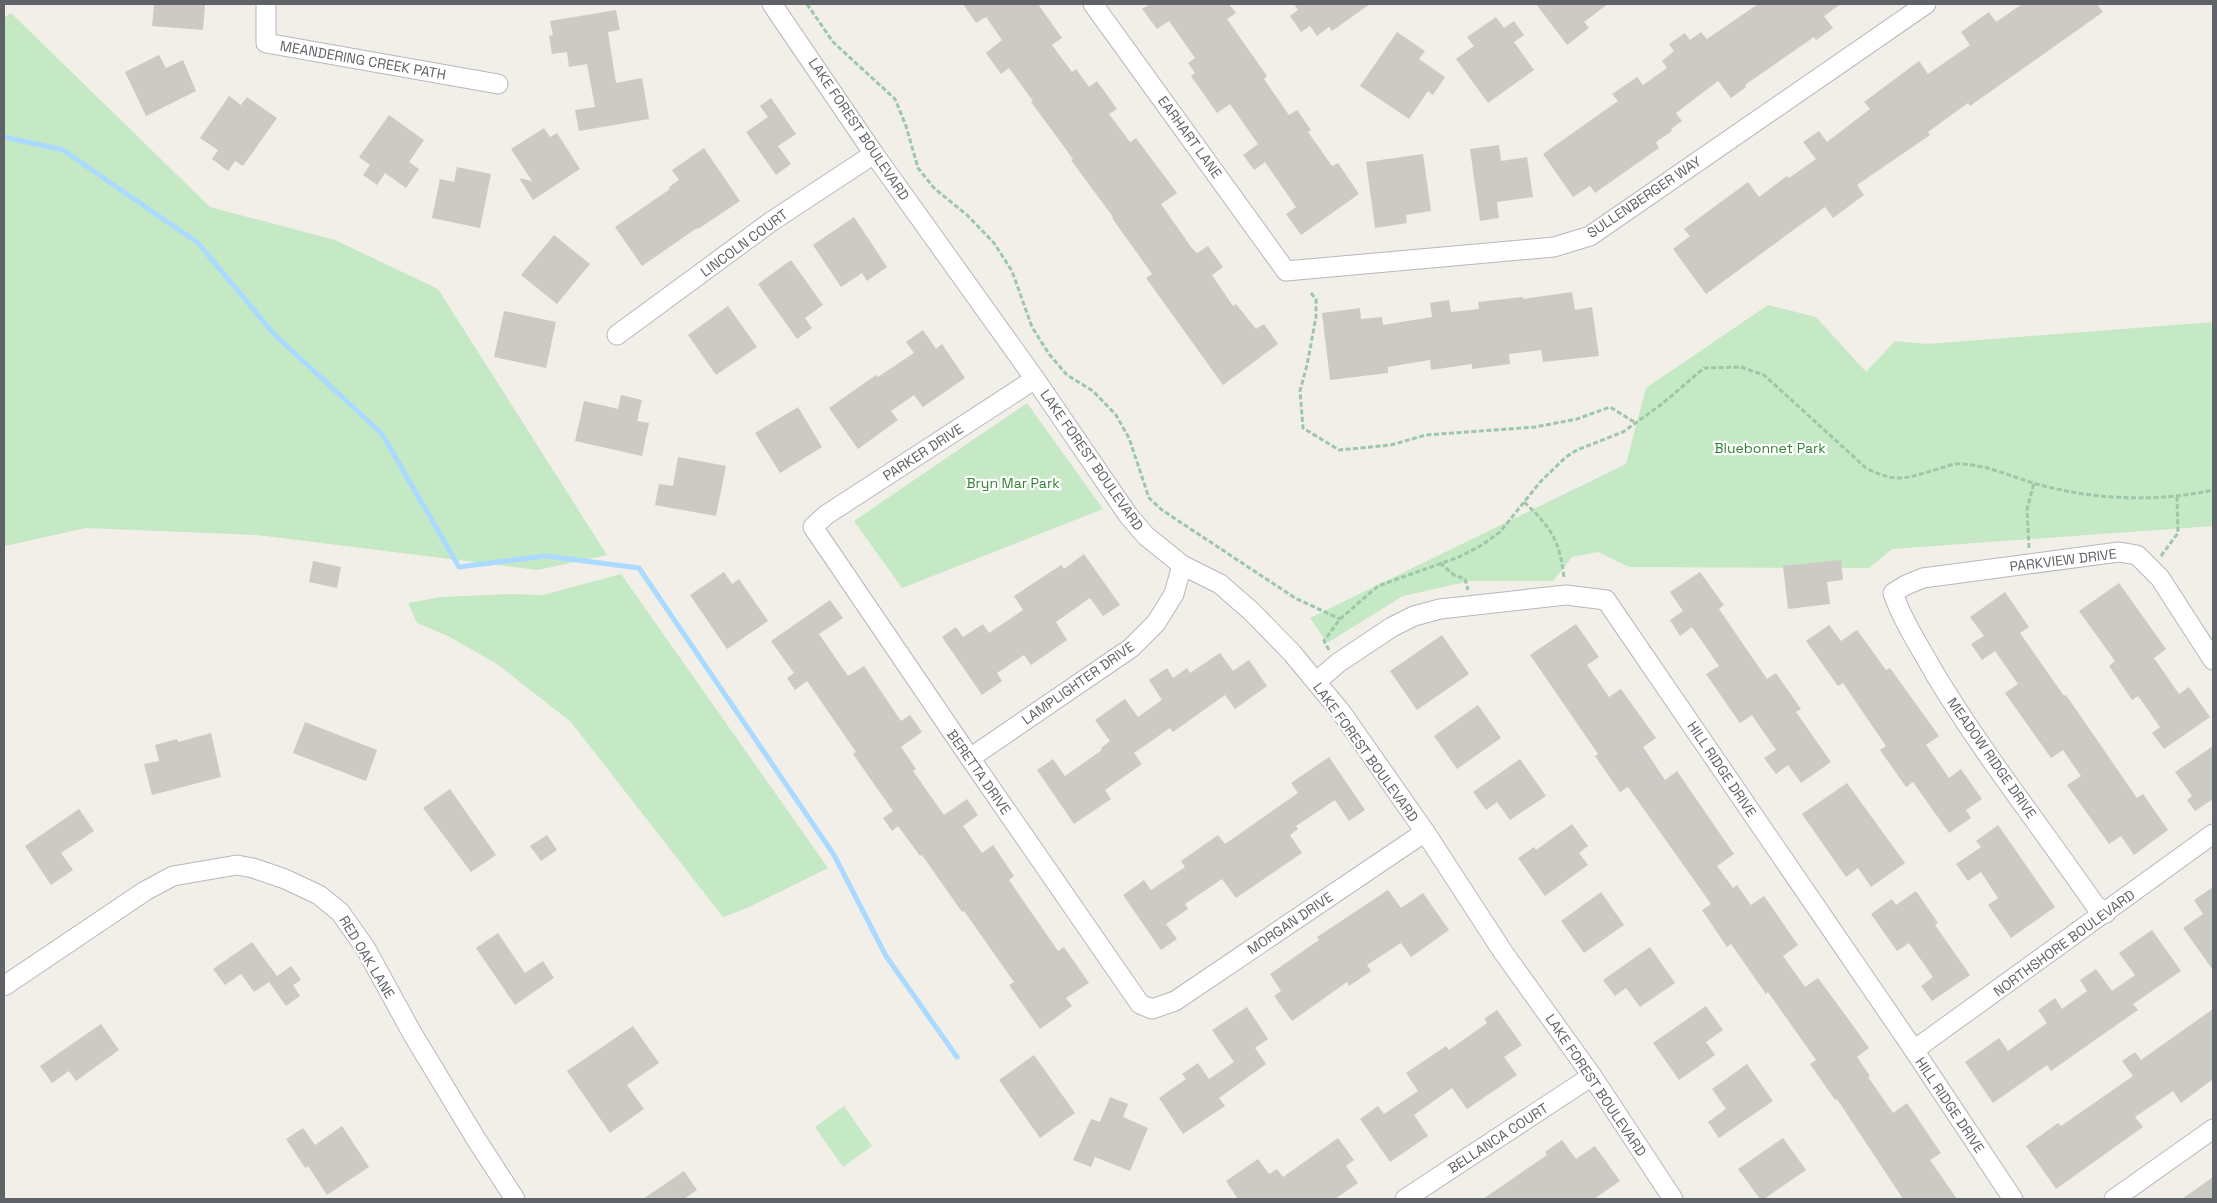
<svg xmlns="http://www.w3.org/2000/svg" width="2217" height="1203" viewBox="0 0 2217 1203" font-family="'Space Grotesk',sans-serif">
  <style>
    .green { fill: #c5e8c5 }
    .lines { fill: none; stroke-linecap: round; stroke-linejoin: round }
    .stream { stroke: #aadaff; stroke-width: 5 }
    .building { fill: #cccac5 }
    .minor-casing { stroke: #b5b8bc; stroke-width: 21 }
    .path { stroke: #9cc7a9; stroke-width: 3; stroke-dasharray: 5 2.5; stroke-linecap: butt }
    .minor { stroke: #fff; stroke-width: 19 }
    .labels { text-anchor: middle; stroke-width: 4.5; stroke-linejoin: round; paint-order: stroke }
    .street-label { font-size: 14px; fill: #5f6368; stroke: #fff }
    .park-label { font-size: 14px; fill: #348238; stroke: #fff }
  </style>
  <rect width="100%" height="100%" fill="#f1efe8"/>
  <g class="green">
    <polygon points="11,13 210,207 335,240 438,289 607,555 538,570 257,535 86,528 5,546 4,18"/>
    <polygon points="1768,305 1816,317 1866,372 1895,341 1927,344 2213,322 2213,526 1892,549 1869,568 1629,567 1598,552 1572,557 1553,581 1470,581 1403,596 1327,643 1310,618 1626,464 1646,388"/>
    <polygon points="1027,403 1103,509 902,588 854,521"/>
    <polygon points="621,574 828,868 747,908 723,917 571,722 497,664 448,636 417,623 408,603 441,597 510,594 543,595"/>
    <polygon points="844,1106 872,1146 843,1167 815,1127"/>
  </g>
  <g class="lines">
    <polyline class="stream" points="4,137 63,150 198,243 274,334 382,434 459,567 546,556 639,568 834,855 886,956 957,1057"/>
  </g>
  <g class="building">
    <polygon points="154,4 205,4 203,30 152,26"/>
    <polygon points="963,4 1038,4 1062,38 1052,45 1072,72 1076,69 1089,87 1097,81 1117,109 1109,114 1130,142 1136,138 1177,193 1161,204 1191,247 1197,253 1208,246 1223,267 1212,275 1233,306 1236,304 1256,329 1264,324 1278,344 1223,385 1146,278 1152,274 1112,218 1113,217 1071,160 1073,159 1031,102 1033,101 1009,68 1001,74 986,53 1002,40 986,17 976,23"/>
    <polygon points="1150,4 1229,4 1236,13 1227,19 1267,76 1264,79 1289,115 1297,110 1311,130 1308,132 1332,166 1338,163 1359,194 1301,235 1286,214 1296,207 1265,162 1254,170 1243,155 1258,144 1230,104 1217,113 1191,76 1195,73 1188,63 1195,58 1169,21 1157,29 1142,9"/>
    <polygon points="1294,4 1370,4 1332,31 1329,27 1317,36 1310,26 1301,32 1290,16 1298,10"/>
    <polygon points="1536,4 1608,4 1584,22 1589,28 1567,45"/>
    <polygon points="1758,4 1841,4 1824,16 1833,28 1816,40 1814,37 1745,85 1746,87 1731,98 1718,81 1676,113 1682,121 1671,129 1672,131 1656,142 1659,148 1595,193 1590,186 1573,197 1543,154 1618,101 1612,94 1637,77 1643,85 1667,68 1662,61 1674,51 1669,44 1685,33 1690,40 1701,32 1707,39"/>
    <polygon points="2022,4 2097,4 2103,12 1970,106 1968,103 1928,132 1930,135 1857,185 1864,195 1833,218 1825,207 1706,294 1673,249 1690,236 1684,229 1748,182 1759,197 1787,176 1789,178 1816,159 1803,142 1819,131 1827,142 1870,109 1864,102 1919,61 1928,74 1970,45 1961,32 1989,12 1996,22"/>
    <polygon points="616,10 620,30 608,32 616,83 642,78 649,119 579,131 575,110 595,107 587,64 569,67 567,52 552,54 549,36 553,35 550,21"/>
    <polygon points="1496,17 1504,28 1514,21 1524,35 1514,42 1534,70 1488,103 1456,59 1474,46 1467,37"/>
    <polygon points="1397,32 1425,51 1419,59 1445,77 1433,95 1428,91 1409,119 1360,86"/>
    <polygon points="159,55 166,68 183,60 196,91 146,116 125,72"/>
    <polygon points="229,96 241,105 247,97 277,118 243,166 235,161 228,171 212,159 218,150 200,138"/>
    <polygon points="771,98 796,134 778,146 791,164 776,175 746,132 768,117 760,106"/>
    <polygon points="389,115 424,140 409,162 419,169 406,188 385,173 377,185 363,175 370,165 359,157"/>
    <polygon points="544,128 550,137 557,133 580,169 533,200 519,178 532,181 511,149"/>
    <polygon points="1499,145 1501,161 1527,157 1533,197 1497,202 1499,218 1480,221 1470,149"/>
    <polygon points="704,148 740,201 698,229 697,228 642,266 615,227 670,189 669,187 679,180 672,170"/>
    <polygon points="1423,154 1431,211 1406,215 1407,223 1375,228 1366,162"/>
    <polygon points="457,167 491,174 480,228 432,218 440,179 454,182"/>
    <polygon points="854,217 887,267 867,281 862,273 841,287 813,245"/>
    <polygon points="554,235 590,264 557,304 521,275"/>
    <polygon points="791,260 823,305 805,318 812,328 797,339 758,284"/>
    <polygon points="1572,292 1575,310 1592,307 1599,356 1543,362 1541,350 1509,354 1510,364 1472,369 1472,364 1431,370 1430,360 1388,367 1388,373 1330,380 1322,313 1360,308 1361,319 1382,317 1383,325 1432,317 1430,303 1449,300 1451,312 1479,309 1478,302 1523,297 1523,299"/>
    <polygon points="728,306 757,347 716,375 688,335"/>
    <polygon points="504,311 556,322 546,368 494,357"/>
    <polygon points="923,330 936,349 942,344 965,378 923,407 914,395 891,411 898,420 858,449 829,408 876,375 878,377 914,353 906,342"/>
    <polygon points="621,395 642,400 637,421 649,423 642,456 575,441 584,401 618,409"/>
    <polygon points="798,407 822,447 780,473 755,433"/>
    <polygon points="678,457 726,466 716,516 655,505 659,484 673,486"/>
    <polygon points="1084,554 1120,605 1103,616 1090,598 1056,622 1067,640 1031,665 1024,655 997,673 1002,681 982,695 942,637 956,627 963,637 983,624 989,633 1023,610 1014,596 1061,565 1064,569"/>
    <polygon points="1841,560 1843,580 1827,582 1830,604 1788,609 1783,566"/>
    <polygon points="313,561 341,567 337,588 309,582"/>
    <polygon points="724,572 732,584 739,579 768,621 727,649 690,595"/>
    <polygon points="1700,572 1724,605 1719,609 1767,679 1776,673 1801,709 1796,712 1831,762 1801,783 1788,765 1776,774 1764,758 1776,750 1752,715 1740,723 1728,706 1706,674 1719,666 1692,627 1680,636 1670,620 1683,611 1670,592"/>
    <polygon points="2119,583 2166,649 2154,658 2179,694 2189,687 2210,717 2164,749 2152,733 2160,727 2138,696 2132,700 2109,666 2115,661 2079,611"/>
    <polygon points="2005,592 2029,627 2020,633 2064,696 2066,695 2137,798 2143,794 2168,830 2134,855 2121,836 2109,844 2067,785 2081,776 2063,750 2051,758 2005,693 2018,684 1995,651 1982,660 1971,644 1984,636 1970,617"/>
    <polygon points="830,600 843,618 819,634 848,676 864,666 901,721 910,715 922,732 901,747 916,769 913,771 944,815 967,799 978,815 963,826 982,853 993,845 1014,876 1009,880 1058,951 1064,947 1089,983 1066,998 1072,1006 1040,1029 1009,985 1014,982 964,911 962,912 922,855 920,856 898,826 892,831 883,818 893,811 853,754 856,752 807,681 795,690 787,678 794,673 771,641"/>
    <polygon points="1576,624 1599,657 1587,665 1609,697 1621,689 1656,738 1643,747 1665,780 1677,771 1734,854 1717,866 1733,888 1737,885 1751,905 1764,896 1798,945 1783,956 1805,987 1818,978 1857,1031 1869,1048 1857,1057 1870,1076 1868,1077 1893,1113 1907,1103 1941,1153 1930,1160 1957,1199 1903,1199 1837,1099 1835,1100 1810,1064 1816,1060 1768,992 1766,994 1731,944 1727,947 1702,910 1711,904 1628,787 1620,792 1595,756 1598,754 1530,655"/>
    <polygon points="1829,625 1841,641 1857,630 1886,670 1890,668 1939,736 1926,745 1949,778 1961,769 1982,799 1966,810 1971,818 1949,833 1913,782 1906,787 1880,750 1886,746 1843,683 1838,686 1806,641"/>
    <polygon points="1442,635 1469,674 1417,710 1390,671"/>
    <polygon points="1220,653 1233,671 1249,660 1267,686 1235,709 1225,695 1173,732 1170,728 1134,753 1142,764 1105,790 1111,799 1074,824 1037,770 1053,759 1065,776 1102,750 1101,748 1110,741 1095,720 1125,699 1138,717 1162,700 1149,680 1167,668 1173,678 1187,668 1190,673"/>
    <polygon points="1478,705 1501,738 1457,769 1434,736"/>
    <polygon points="305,722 377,750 366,781 293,753"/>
    <polygon points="211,733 221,777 152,795 144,764 159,761 155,745 177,739 178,742"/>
    <polygon points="2213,746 2213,799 2195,811 2187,800 2192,796 2175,772"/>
    <polygon points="1329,757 1365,810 1349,821 1335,800 1296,826 1298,829 1290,835 1302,853 1236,898 1222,879 1185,904 1188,909 1166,924 1177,939 1161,950 1123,895 1144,880 1151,890 1185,867 1181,861 1218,835 1225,844 1298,793 1291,783"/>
    <polygon points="1520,759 1546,796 1510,820 1497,802 1486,810 1473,792"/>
    <polygon points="1847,783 1905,863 1871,887 1858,868 1846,877 1802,814"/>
    <polygon points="450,789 496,855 471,872 423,808"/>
    <polygon points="79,809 94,831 61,853 73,870 51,885 25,846"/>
    <polygon points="1572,824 1588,846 1579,853 1588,865 1545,896 1518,858 1534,847 1536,850"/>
    <polygon points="1998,825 2055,907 2011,938 1988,905 1998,898 1981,872 1968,881 1956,864 1981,847 1976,841"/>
    <polygon points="547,835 557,850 541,861 530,846"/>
    <polygon points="2213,887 2213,970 2183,928 2203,914 2194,900"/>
    <polygon points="1388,890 1401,908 1423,893 1449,930 1411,957 1401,943 1367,965 1371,971 1349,986 1347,982 1292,1021 1274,996 1281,991 1270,974 1319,940 1317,937"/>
    <polygon points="1916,891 1938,923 1935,925 1970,975 1932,1001 1921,986 1933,977 1909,943 1897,951 1871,914 1892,899 1896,905"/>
    <polygon points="1601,892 1624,925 1584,953 1561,921"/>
    <polygon points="2152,930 2181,971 2133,1004 2138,1010 2088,1045 2051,1071 2047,1065 1993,1103 1965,1062 1999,1038 2008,1051 2047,1023 2038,1010 2055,998 2062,1009 2087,991 2080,980 2096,969 2112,991 2135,975 2119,953"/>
    <polygon points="498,933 525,973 543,961 554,978 515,1005 476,948"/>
    <polygon points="252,942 277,976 291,966 301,980 293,985 300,996 286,1006 269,982 254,992 241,974 225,985 213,969"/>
    <polygon points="1650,947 1675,983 1640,1007 1626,988 1615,996 1603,980"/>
    <polygon points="1706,1006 1723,1030 1706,1042 1715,1055 1679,1080 1653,1043"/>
    <polygon points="1247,1007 1268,1039 1255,1048 1266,1064 1219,1098 1225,1106 1183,1134 1159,1098 1186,1079 1182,1074 1198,1063 1209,1079 1234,1062 1212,1030"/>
    <polygon points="2213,1009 2213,1079 2181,1103 2173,1091 2135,1117 2143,1127 2056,1189 2026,1146 2058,1123 2061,1126 2133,1076 2122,1061 2135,1052 2141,1060"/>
    <polygon points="1497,1010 1522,1045 1504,1057 1517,1075 1467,1109 1452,1088 1414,1115 1428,1136 1390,1162 1360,1119 1378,1106 1384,1114 1418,1091 1406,1073 1446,1046 1449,1050 1487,1023 1484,1019"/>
    <polygon points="101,1024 119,1050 76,1081 69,1071 52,1083 40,1066"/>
    <polygon points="633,1026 659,1063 627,1085 644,1109 610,1133 567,1071"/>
    <polygon points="1034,1055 1075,1113 1040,1138 999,1080"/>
    <polygon points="1747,1064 1773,1101 1719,1138 1708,1122 1726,1109 1712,1089"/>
    <polygon points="1110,1097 1128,1104 1123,1117 1148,1128 1130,1171 1095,1157 1091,1167 1073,1160 1091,1119 1100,1122"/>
    <polygon points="342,1126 369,1167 327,1195 308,1166 305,1168 286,1139 303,1128 315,1145"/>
    <polygon points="1338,1138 1354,1160 1346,1166 1358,1183 1335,1199 1238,1199 1226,1181 1258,1159 1269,1174 1277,1169 1283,1177"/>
    <polygon points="1783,1138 1806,1170 1764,1199 1760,1199 1738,1169"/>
    <polygon points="1562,1140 1576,1159 1595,1146 1620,1181 1594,1199 1483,1199 1547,1155 1545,1152"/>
    <polygon points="684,1171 697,1190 684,1199 643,1199"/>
    <polygon points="2213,1177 2213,1199 2182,1199"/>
  </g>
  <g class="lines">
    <defs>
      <g id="minor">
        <polyline points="266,4 266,43 498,84"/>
        <polyline points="772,4 874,154 1035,379 1128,515 1146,536 1182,565 1220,584 1251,611 1292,653 1341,712 1425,832 1503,952 1592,1076 1673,1199"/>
        <polyline points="1093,4 1286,271 1554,247 1590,236 1926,4"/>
        <polyline points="617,335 772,221 874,154"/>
        <polyline points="1035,379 826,515 813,527 970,758 1140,1004 1152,1009 1175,1001 1425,832"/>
        <polyline points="1316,682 1338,663 1392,627 1414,616 1440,609 1566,595 1606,600 1914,1050 2013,1199"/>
        <polyline points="970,758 1131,648 1156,623 1174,594 1182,565"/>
        <path d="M2106 913 2095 905C2042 828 1983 754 1935 674 1920 647 1903 622 1893 593L1906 585 1923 578 2119 552 2137 555 2160 578 2213 660"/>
        <polyline points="4,986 145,891 173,876 237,865 253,868 285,879 319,895 340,912 366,949 412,1033 476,1139 515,1199"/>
        <polyline points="1914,1050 2213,834"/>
        <polyline points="1405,1199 1592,1076"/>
        <polyline points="2114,1199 2213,1129"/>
      </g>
    </defs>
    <use href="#minor" class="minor-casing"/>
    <g class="path">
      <polyline points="807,4 833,42 895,99 906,126 918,168 934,188 967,215 994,243 1012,271 1032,327 1049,354 1067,375 1093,391 1116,415 1129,438 1149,498 1162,510 1295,598 1340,619"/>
      <polyline points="1311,293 1316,299 1316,317 1307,365 1300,391 1303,428 1339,450 1391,445 1426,435 1535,427 1577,419 1610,407 1636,423"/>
      <path d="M1524 502C1551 527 1560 541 1564 578"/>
      <polyline points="2029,548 2027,509 2034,483"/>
      <polyline points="2161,556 2178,533 2177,497"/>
      <polyline points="1440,563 1454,575 1465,579 1468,590"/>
      <path d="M1329 650 1324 641 1340 619 1378 586 1459 557 1482 545 1500 532 1541 481 1566 457 1577 450 1623 432 1662 404 1704 368 1741 367 1764 375 1866 468C1897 484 1906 478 1938 469 1945 467 1953 463 1960 464 1990 465 2016 479 2044 486 2099 500 2158 502 2213 490"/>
    </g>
    <use href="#minor" class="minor"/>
  </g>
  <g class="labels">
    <g class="street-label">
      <text transform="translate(363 60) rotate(10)" y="5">MEANDERING CREEK PATH</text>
      <text transform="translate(859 129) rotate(56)" y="5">LAKE FOREST BOULEVARD</text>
      <text transform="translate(1190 137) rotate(54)" y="5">EARHART LANE</text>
      <text transform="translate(1644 197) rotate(-34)" y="5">SULLENBERGER WAY</text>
      <text transform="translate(744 243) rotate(-36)" y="5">LINCOLN COURT</text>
      <text transform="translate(923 452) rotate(-33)" y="5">PARKER DRIVE</text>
      <text transform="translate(1092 460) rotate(55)" y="5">LAKE FOREST BOULEVARD</text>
      <text transform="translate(2063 560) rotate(-7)" y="5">PARKVIEW DRIVE</text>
      <text transform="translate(1078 683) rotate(-35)" y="5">LAMPLIGHTER DRIVE</text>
      <text transform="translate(1366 752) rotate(54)" y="5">LAKE FOREST BOULEVARD</text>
      <text transform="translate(1992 758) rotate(55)" y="5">MEADOW RIDGE DRIVE</text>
      <text transform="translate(1722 769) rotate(56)" y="5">HILL RIDGE DRIVE</text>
      <text transform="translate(979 772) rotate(55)" y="5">BERETTA DRIVE</text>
      <text transform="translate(1290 923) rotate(-34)" y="5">MORGAN DRIVE</text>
      <text transform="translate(2064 943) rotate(-36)" y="5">NORTHSHORE BOULEVARD</text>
      <text transform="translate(367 957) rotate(59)" y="5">RED OAK LANE</text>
      <text transform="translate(1596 1085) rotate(56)" y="5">LAKE FOREST BOULEVARD</text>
      <text transform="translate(1950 1105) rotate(56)" y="5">HILL RIDGE DRIVE</text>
      <text transform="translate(1498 1138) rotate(-33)" y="5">BELLANCA COURT</text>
    </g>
    <g class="park-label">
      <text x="1770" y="453">Bluebonnet Park</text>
      <text x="1013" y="488">Bryn Mar Park</text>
    </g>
  </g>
  <rect width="2217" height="1203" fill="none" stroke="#5f6368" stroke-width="10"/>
</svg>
